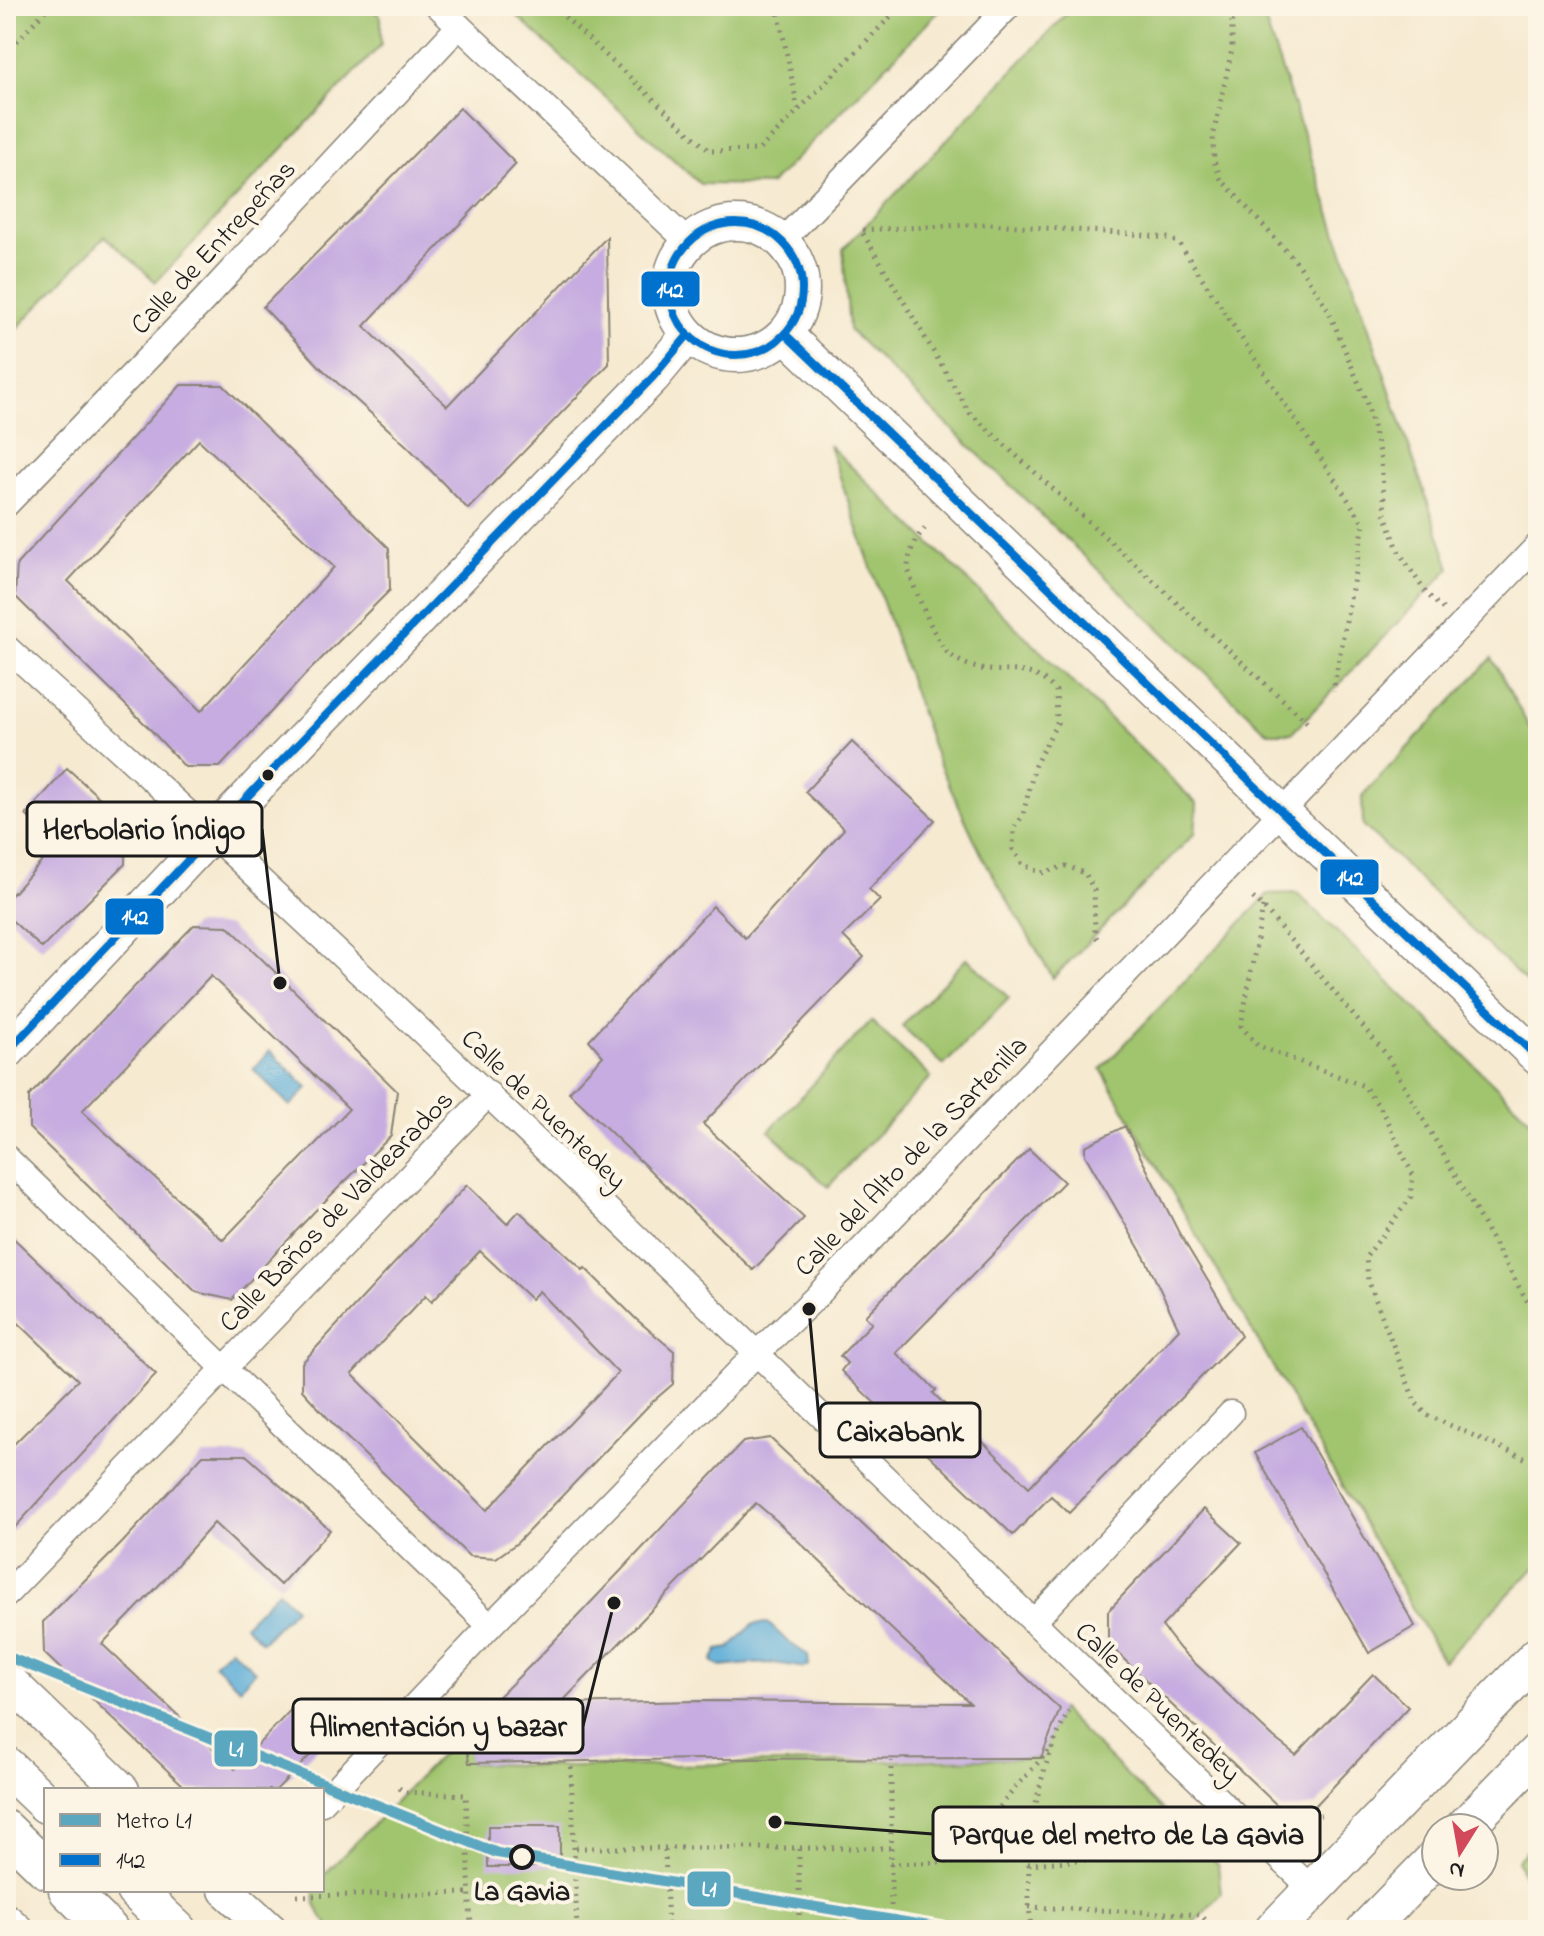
<svg xmlns="http://www.w3.org/2000/svg" width="1544" height="1936" viewBox="0 0 1544 1936" font-family="'Indie Flower',sans-serif">
  <style>
    .green { fill: #a1c46e; stroke: #5e7045; stroke-width: 2 }
    .water { fill: #5dadd8; stroke: #3c647a; stroke-width: 2 }
    .building { fill: #c6ace0; fill-rule: evenodd }
    .lines { fill: none; stroke-linecap: round; stroke-linejoin: round }
    .street-casing { stroke: #898376; stroke-width: 27 }
    .secondary-casing { stroke: #898376; stroke-width: 37 }
    .primary-casing { stroke: #898376; stroke-width: 41 }
    .path { stroke: #898376; stroke-width: 5; stroke-dasharray: 2 6; stroke-linecap: butt }
    .street { stroke: #fff; stroke-width: 24 }
    .secondary { stroke: #fff; stroke-width: 34 }
    .primary { stroke: #fff; stroke-width: 38 }
    .bus-1-casing { stroke: #fcf5e5; stroke-width: 14 }
    .bus-1 { stroke: #0072ce; stroke-width: 8 }
    .metro-1-casing { stroke: #fcf5e5; stroke-width: 16 }
    .metro-1 { stroke: #5ca7c0; stroke-width: 10 }
    .bus-dot { fill: #1c1c1c; stroke: #fcf5e5; stroke-width: 3 }
    .stop-dot { fill: #fcf5e5; stroke: #1c1c1c; stroke-width: 4 }
    .labels { text-anchor: middle; stroke-width: 8; stroke-linejoin: round; paint-order: stroke }
    .street-label { font-size: 28px; fill: #1c1c1c; stroke: #fcf5e5 }
    .stop-label { font-size: 28px; font-weight: bold; fill: #1c1c1c; stroke: #fcf5e5 }
    .leader { fill: none; stroke: #1c1c1c; stroke-width: 3 }
    .callout-dot { fill: #1c1c1c; stroke: #fcf5e5; stroke-width: 3 }
    .callout { fill: #fcf5e5; stroke: #1c1c1c; stroke-width: 3 }
    .callout-label { font-size: 30px; text-anchor: middle; font-weight: bold; fill: #1c1c1c }
    .line-badge { stroke: #fcf5e5; stroke-width: 3 }
    .badge-label { font-size: 22px; text-anchor: middle; font-weight: bold; fill: #fff }
  </style>
  <rect width="100%" height="100%" fill="#fcf5e5"/>
  <filter id="ink" filterUnits="userSpaceOnUse"><feTurbulence type="fractalNoise" baseFrequency=".0125" numOctaves="2"/><feDisplacementMap in="SourceGraphic" scale="16" xChannelSelector="R" yChannelSelector="G"/><feConvolveMatrix kernelMatrix="1 2 1 2 8 2 1 2 1" color-interpolation-filters="sRGB"/></filter>
  <filter id="wash" filterUnits="userSpaceOnUse"><feTurbulence type="fractalNoise" baseFrequency=".006" numOctaves="4" result="noise"/><feDisplacementMap in="SourceGraphic" scale="32" xChannelSelector="R" yChannelSelector="G"/><feGaussianBlur stdDeviation="1.8" result="paint"/><feColorMatrix in="noise" values="0 0 0 0 0 0 0 0 0 0 0 0 0 0 0 0 0 1.4 0 .05"/><feComposite in="paint" operator="in"/></filter>
  <g filter="url(#wash)">
    <rect width="100%" height="100%" fill="#f6ead1"/>
    <g class="green">
      <polygon points="6,6 369,6 381,17 381,45 156,282 105,236 6,340"/>
      <polygon points="506,6 944,6 770,185 700,184"/>
      <polygon points="1074,6 1260,6 1450,568 1292,733 1268,733 849,330 843,249"/>
      <polygon points="829,445 1197,804 1195,833 1053,978 983,858 936,757"/>
      <polygon points="1492,658 1538,744 1538,994 1363,825 1362,796"/>
      <polygon points="1297,893 1538,1127 1538,1564 1443,1661 1101,1069 1268,894"/>
      <polygon points="967,958 1009,998 944,1065 902,1026"/>
      <polygon points="871,1021 931,1077 828,1187 769,1131"/>
      <path d="M1060 1709 1218 1865 1221 1893 1187 1930H334C322 1918 312 1908 315 1890H322V1877L465 1730 470 1763 571 1767 1040 1758Z"/>
      <polygon points="1538,1839 1538,1911 1517,1860"/>
    </g>
    <g class="water">
      <polygon points="270,1051 308,1088 290,1106 253,1069"/>
      <polygon points="278,1591 295,1608 262,1642 244,1625"/>
      <path d="M768 1623 788 1642 808 1655 809 1665 802 1668C773 1660 750 1664 721 1667L712 1661 718 1650 730 1648 753 1624Z"/>
      <polygon points="230,1648 255,1671 240,1688 214,1664"/>
    </g>
    <g id="blocks">
      <g class="building">
        <polygon points="460,108 516,164 364,326 447,406 607,237 609,364 468,509 408,447 321,368 263,307"/>
        <path d="M181 385H223L389 548 390 590 304 676 220 767H185L149 728 15 596 17 564ZM199 440 334 567 201 711 68 581Z"/>
        <polygon points="852,742 935,820 869,889 880,900 843,936 864,957 703,1124 804,1218 753,1270 569,1092 603,1056 589,1040 713,906 745,938 844,829 805,792"/>
        <polygon points="67,768 126,822 125,864 42,948 6,915 6,901 57,845 26,815"/>
        <path d="M194 925 228 926 397 1091 391 1136 313 1213 232 1300 196 1292 29 1128V1096ZM211 976 349 1109 223 1240 82 1111Z"/>
        <polygon points="1125,1126 1178,1231 1241,1336 1069,1513 1051,1496 1013,1535 841,1371 847,1363 840,1356 872,1323 865,1316 1029,1149 1064,1182 896,1353 936,1390 933,1393 1029,1487 1179,1329 1146,1260 1085,1155 1085,1146"/>
        <path d="M467 1185 507 1224 519 1211 583 1270 585 1268 636 1319 674 1351 673 1384 651 1403 517 1543 496 1558 469 1556 337 1428 302 1390V1363ZM480 1251 531 1299 539 1291 618 1373 487 1510 352 1374 426 1295 432 1301Z"/>
        <polygon points="6,1231 156,1374 6,1537 6,1452 78,1380 6,1311"/>
        <polygon points="1301,1427 1415,1626 1369,1653 1255,1453"/>
        <path d="M770 1438 1060 1709 1041 1758 700 1759 469 1763 465 1730 538 1658 743 1442ZM756 1503 777 1521 970 1703 699 1701 560 1704Z"/>
        <polygon points="203,1455 246,1455 330,1530 280,1585 214,1523 161,1583 102,1644 235,1769 299,1701 332,1733 276,1790 188,1790 44,1653 43,1622 122,1543"/>
        <polygon points="1204,1509 1241,1543 1162,1626 1180,1649 1274,1738 1296,1755 1373,1674 1408,1707 1315,1806 1282,1810 1108,1644 1108,1611"/>
        <rect x="488" y="1826" width="72" height="41"/>
      </g>
    </g>
  </g>
  <g filter="url(#ink)">
    <use href="#blocks" fill-opacity="0" stroke="#898376" stroke-width="2"/>
    <g class="lines">
      <defs>
        <g id="street">
          <polyline points="438,6 690,244"/>
          <polyline points="782,241 1009,6"/>
          <polyline points="6,505 203,301 459,26"/>
          <path d="M6 647C453 1048 877 1475 1313 1890"/>
          <polyline points="6,1157 490,1626"/>
          <polyline points="6,1595 489,1094"/>
          <polyline points="1034,1621 1231,1413"/>
          <polyline points="322,1803 490,1626 756,1354 813,1300 1538,545"/>
        </g>
        <g id="secondary">
          <circle cx="736" cy="289" r="66"/>
          <polyline points="785,334 1538,1058"/>
          <polyline points="6,1053 269,774 653,377 688,335"/>
          <polyline points="6,1678 122,1790"/>
          <polyline points="226,1890 270,1930"/>
          <polyline points="6,1921 16,1930"/>
        </g>
        <g id="primary">
          <polyline points="6,1766 46,1804"/>
          <polyline points="1464,1828 1538,1752"/>
          <polyline points="6,1830 46,1869"/>
          <polyline points="68,1890 109,1930"/>
          <polyline points="135,1890 177,1930"/>
          <polyline points="1274,1930 1538,1656"/>
          <polyline points="1366,1930 1436,1858"/>
        </g>
      </defs>
      <use href="#street" class="street-casing"/>
      <use href="#secondary" class="secondary-casing"/>
      <use href="#primary" class="primary-casing"/>
      <g class="path">
        <polyline points="553,6 709,151 759,150 901,6"/>
        <polyline points="746,6 778,9"/>
        <polyline points="777,6 798,109"/>
        <polyline points="1225,6 1232,22 1232,49 1213,137 1214,161 1221,179 1299,265 1328,309 1368,406 1381,461 1385,514 1399,552 1426,593 1444,610"/>
        <polyline points="6,53 49,6"/>
        <path d="M925 528C915 539 909 552 908 567 908 576 935 637 942 646 946 653 958 661 966 664 1001 680 1025 657 1056 691L1057 723 1035 765 1023 815 1014 828 1013 849 1022 864 1041 873 1066 866 1085 873 1094 890 1095 936 1099 940"/>
        <polyline points="1307,722 970,413 861,230 989,224 1133,234 1167,238 1179,243 1364,524 1333,691"/>
        <polyline points="1253,898 1263,907 1386,1054 1538,1320"/>
        <polyline points="1263,907 1241,1026 1258,1046 1364,1086 1381,1109 1413,1175 1411,1197 1366,1257 1368,1280 1415,1402 1427,1415 1538,1464"/>
        <polyline points="571,1767 577,1930"/>
        <polyline points="399,1788 405,1792 466,1795 471,1930"/>
        <polyline points="1280,1817 1321,1815"/>
        <polyline points="576,1848 890,1848"/>
        <polyline points="799,1849 799,1930"/>
        <polyline points="665,1850 668,1930"/>
        <path d="M890 1864 973 1861C982 1818 1021 1783 1049 1750"/>
        <polyline points="1028,1864 1202,1851 1208,1844"/>
        <polyline points="297,1896 470,1893"/>
        <polyline points="1029,1907 1186,1914 1201,1915 1210,1925"/>
        <polyline points="891,1930 891,1761"/>
        <path d="M1031 1930C1024 1853 1032 1780 1069 1711"/>
      </g>
      <use href="#street" class="street"/>
      <use href="#secondary" class="secondary"/>
      <use href="#primary" class="primary"/>
      <defs>
        <g id="bus-1">
          <circle cx="736" cy="289" r="66"/>
          <polyline points="785,334 1538,1058"/>
          <polyline points="6,1053 269,774 653,377 688,335"/>
        </g>
      </defs>
      <use href="#bus-1" class="bus-1-casing"/>
      <use href="#bus-1" class="bus-1"/>
      <defs>
        <polyline id="metro-1" points="6,1656 497,1853 953,1930"/>
      </defs>
      <use href="#metro-1" class="metro-1-casing"/>
      <use href="#metro-1" class="metro-1"/>
    </g>
  </g>
  <circle class="bus-dot" cx="268" cy="775" r="7"/>
  <circle class="stop-dot" cx="522" cy="1857" r="11"/>
  <g class="labels">
    <g class="street-label">
      <text transform="translate(212 246) rotate(-47)" y="10">Calle de Entrepeñas</text>
      <text transform="translate(545 1108) rotate(44)" y="10">Calle de Puentedey</text>
      <text transform="translate(910 1155) rotate(-46)" y="10">Calle del Alto de la Sartenilla</text>
      <text transform="translate(335 1210) rotate(-46)" y="10">Calle Baños de Valdearados</text>
      <text transform="translate(1159 1701) rotate(44)" y="10">Calle de Puentedey</text>
    </g>
    <g class="stop-label">
      <text x="522" y="1900">La Gavia</text>
    </g>
  </g>
  <path class="leader" d="M280 983L262 829M809 1309L820 1430M614 1603L583 1726M775 1822L933 1834"/>
  <g class="callout-dot">
    <circle cx="280" cy="983" r="8"/>
    <circle cx="809" cy="1309" r="8"/>
    <circle cx="614" cy="1603" r="8"/>
    <circle cx="775" cy="1822" r="8"/>
  </g>
  <g class="callout">
    <rect x="27" y="802" width="235" height="54" rx="8"/>
    <rect x="820" y="1403" width="160" height="54" rx="8"/>
    <rect x="293" y="1699" width="290" height="54" rx="8"/>
    <rect x="933" y="1807" width="387" height="54" rx="8"/>
  </g>
  <g class="callout-label">
    <text x="144" y="839">Herbolario Índigo</text>
    <text x="900" y="1441">Caixabank</text>
    <text x="438" y="1736">Alimentación y bazar</text>
    <text x="1127" y="1844">Parque del metro de La Gavia</text>
  </g>
  <g class="line-badge">
    <rect x="640" y="270" width="61" height="38" rx="8" fill="#0072ce"/>
    <rect x="1319" y="858" width="61" height="38" rx="8" fill="#0072ce"/>
    <rect x="104" y="897" width="61" height="39" rx="8" fill="#0072ce"/>
    <rect x="213" y="1729" width="46" height="39" rx="8" fill="#5ca7c0"/>
    <rect x="686" y="1870" width="46" height="38" rx="8" fill="#5ca7c0"/>
  </g>
  <g class="badge-label">
    <text x="670" y="297">142</text>
    <text x="1350" y="885">142</text>
    <text x="135" y="924">142</text>
    <text x="236" y="1756">L1</text>
    <text x="709" y="1896">L1</text>
  </g>
  <rect width="1544" height="1936" fill="none" stroke="#fcf5e5" stroke-width="32"/>
  <rect x="44" y="1788" width="280" height="104" fill="#fcf5e5" stroke="#a29e95" stroke-width="2"/>
  <rect x="60" y="1814" width="40" height="12" fill="#5ca7c0" stroke="#a29e95" stroke-width="2"/>
  <text x="116" y="1828" font-size="24" fill="#1c1c1c">Metro L1</text>
  <rect x="60" y="1854" width="40" height="12" fill="#0072ce" stroke="#a29e95" stroke-width="2"/>
  <text x="116" y="1868" font-size="24" fill="#1c1c1c">142</text>
  <g transform="translate(1460 1852) rotate(191)"><circle r="38" fill="#fcf5e5" stroke="#a29e95" stroke-width="2"/>
  <path d="M0-6L14 30L0 20L-14 30Z" fill="#d1495b"/>
  <text y="-12" font-size="22" font-weight="bold" text-anchor="middle" fill="#1c1c1c">N</text>
  </g>
</svg>
